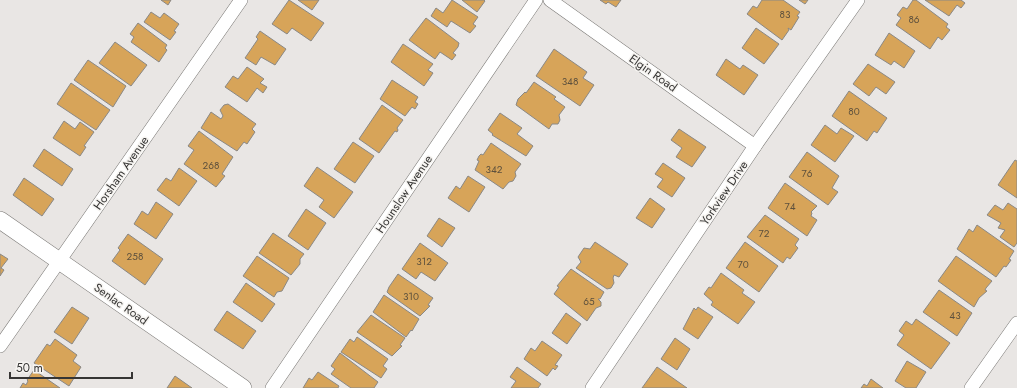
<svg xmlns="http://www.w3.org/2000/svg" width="1017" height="388" viewBox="0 0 1017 388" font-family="Jost,sans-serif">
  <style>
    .building { fill: #d7a459; stroke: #8a8885 }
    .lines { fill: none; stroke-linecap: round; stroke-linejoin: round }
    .minor-casing { stroke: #7a7875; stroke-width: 14 }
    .tertiary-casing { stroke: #7a7875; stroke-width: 18 }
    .minor { stroke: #fff; stroke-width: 13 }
    .tertiary { stroke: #fff; stroke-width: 17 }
    .labels { text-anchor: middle; stroke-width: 3; stroke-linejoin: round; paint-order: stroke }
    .number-label { font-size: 10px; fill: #5e513d }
    .street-label { font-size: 12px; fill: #363534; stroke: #f6f4f1 }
  </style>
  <rect width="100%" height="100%" fill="#e9e6e4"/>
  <g class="building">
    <polygon points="161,0 171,0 168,5"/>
    <polygon points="289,0 324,23 311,41 292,28 287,34 272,24"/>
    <polygon points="298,0 319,0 312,10"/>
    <polygon points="452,0 478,17 473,24 476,26 470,33 451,21 447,27 431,16 436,8 443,13"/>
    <polygon points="462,0 484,0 485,1 477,12"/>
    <polygon points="600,0 621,0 616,7 608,2 606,4"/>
    <polygon points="762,0 783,0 800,12 797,16 799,17 791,30 788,28 789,30 782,40 747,14 753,6 757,8"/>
    <polygon points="799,0 808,0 805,4"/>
    <polygon points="913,0 916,0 948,24 946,27 950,30 942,40 938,37 930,49 896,25 901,18 897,15 903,7 907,9"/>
    <polygon points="925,0 961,0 965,3 961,8 957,5 949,16"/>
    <polygon points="151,12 160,18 164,13 179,24 174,31 176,32 170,40 144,22"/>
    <polygon points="426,18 459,43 458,47 453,53 456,55 452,60 440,52 435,59 409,40"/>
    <polygon points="138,23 167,45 165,48 167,50 159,62 131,42 134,37 130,34"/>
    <polygon points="756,28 779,44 764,64 742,48"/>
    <polygon points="260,31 286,49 275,65 261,57 256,65 245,58 258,39 256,37"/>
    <polygon points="889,33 915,51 904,68 894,61 891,65 875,55"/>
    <polygon points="115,42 147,65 131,86 99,63"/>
    <polygon points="403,44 433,64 428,70 433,73 431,76 424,86 391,62"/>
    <polygon points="554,49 587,72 583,78 594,85 580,106 536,76"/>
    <polygon points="726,59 740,69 743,65 758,75 744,95 716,75"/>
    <polygon points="88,60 126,86 113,107 74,80"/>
    <polygon points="868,64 895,82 886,94 876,87 869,96 853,84"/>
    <polygon points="247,67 264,79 260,83 267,87 263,93 257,88 247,102 225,87 233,76 238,79"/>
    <polygon points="392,80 418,97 415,102 418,104 415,109 412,107 405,116 380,99"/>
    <polygon points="534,82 556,97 554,99 565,107 559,115 560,120 558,124 552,124 549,129 516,105 518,99 525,92 526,93"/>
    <polygon points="71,83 110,110 96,130 57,104"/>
    <polygon points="849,91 887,118 877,133 874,131 867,141 832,116"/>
    <polygon points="228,104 256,124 252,129 255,132 247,144 244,142 237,151 201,128 211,112 221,119 223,116 220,110 224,105"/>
    <polygon points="382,105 403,120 397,128 398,130 397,132 395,131 379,153 359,139"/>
    <polygon points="500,113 522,128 517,134 533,146 526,156 492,135 493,134 488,130"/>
    <polygon points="64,121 75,129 80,122 94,132 84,146 86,147 80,156 53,138"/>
    <polygon points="825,125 837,134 841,128 854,136 835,162 811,145"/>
    <polygon points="679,129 706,147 692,167 676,157 682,148 671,140"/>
    <polygon points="199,131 233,157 222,174 225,176 216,187 184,164 194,150 188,146"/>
    <polygon points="353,142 374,156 355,183 334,169"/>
    <polygon points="491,143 521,164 515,172 516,176 513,181 509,182 503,189 475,170 479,161 477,160 479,156 481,154 483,155"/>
    <polygon points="44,149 73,169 62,186 33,166"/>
    <polygon points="807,152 839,176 832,188 838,192 828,205 789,177"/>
    <polygon points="1015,160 1017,161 1017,198 998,185"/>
    <polygon points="663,163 685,178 672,197 657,187 663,179 655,174"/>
    <polygon points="317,167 353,192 334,218 319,207 324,200 304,186"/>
    <polygon points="179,168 197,181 179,206 157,190 166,178 171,181"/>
    <polygon points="468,176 485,187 469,212 448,198 456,186 460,189"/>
    <polygon points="24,178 54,199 42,216 13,195"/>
    <polygon points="785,183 817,206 811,212 812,213 811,216 817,220 807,236 768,208"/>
    <polygon points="650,198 665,209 652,228 636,218"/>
    <polygon points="156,202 173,214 156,239 134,224 142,211 148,215"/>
    <polygon points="1008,203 1017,209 1017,243 1014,247 1000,237 1005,230 998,228 1001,223 987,215 995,205 1003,210"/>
    <polygon points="306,209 326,223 308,250 288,236"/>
    <polygon points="765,215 799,239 795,245 798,248 790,259 787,257 783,263 747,237"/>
    <polygon points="439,218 455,228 442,247 427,236"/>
    <polygon points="977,225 1014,251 1009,259 1011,260 1006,267 1004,266 996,277 957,249 969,229 973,232"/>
    <polygon points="273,233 304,254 300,259 300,264 291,275 259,253"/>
    <polygon points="128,234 163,259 145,285 112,261 120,250 118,248"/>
    <polygon points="595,242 628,264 619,277 614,275 613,278 614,283 611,288 607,289 576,268 581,262 578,257 584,248 590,249"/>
    <polygon points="745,242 778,266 759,292 726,268"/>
    <polygon points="420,243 448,263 435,281 421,272 416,279 402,269"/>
    <polygon points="0,254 8,259 1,268 4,270 0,276"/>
    <polygon points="257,256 289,278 282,291 277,292 274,297 243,276"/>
    <polygon points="956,256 992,281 986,288 985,290 987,291 979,298 974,307 938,281"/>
    <polygon points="571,269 604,292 600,299 598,299 601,302 601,306 596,308 587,321 554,294 559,287 557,286"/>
    <polygon points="721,273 744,290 742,293 755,302 738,324 711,305 713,302 704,294 709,287 711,288"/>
    <polygon points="398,274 433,298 428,305 430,306 420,316 389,294 387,292 389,287"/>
    <polygon points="246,283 275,304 262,322 233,302"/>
    <polygon points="939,290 972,313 957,336 923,312"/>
    <polygon points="384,295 419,319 412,331 411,330 406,337 373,312"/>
    <polygon points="72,307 89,318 72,344 54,332"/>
    <polygon points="698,307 713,317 698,339 683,329 694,308 696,310"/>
    <polygon points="227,311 256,331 243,349 214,330"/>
    <polygon points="566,313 581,324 567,344 552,333"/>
    <polygon points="371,315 405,338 400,345 402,346 392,356 357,332"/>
    <polygon points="916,319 950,343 931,369 897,345 904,335 899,331 906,321 912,325"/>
    <polygon points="357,337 388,359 383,366 387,369 381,378 341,352 350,339 354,342"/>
    <polygon points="675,338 690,349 677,370 661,359"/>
    <polygon points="55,339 77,355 73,361 81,367 69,386 34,363 47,344 50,346"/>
    <polygon points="542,341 562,355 555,365 558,366 555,370 553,368 547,376 524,359 531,348 535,351"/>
    <polygon points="340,353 378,382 374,388 351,388 331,374 335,369 331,366"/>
    <polygon points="907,361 926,372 916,388 906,388 895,381"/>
    <polygon points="517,367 541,384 538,388 511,388 516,381 510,377"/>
    <polygon points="657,367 687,388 642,388"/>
    <polygon points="34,370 60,388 20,388 23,383 26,385 28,381 27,380"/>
    <polygon points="318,372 339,386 338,388 303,388 309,378 312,380"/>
    <polygon points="175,376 192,388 167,388"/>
    <polygon points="871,379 883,388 861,388 864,384 867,386"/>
  </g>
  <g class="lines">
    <defs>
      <g id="minor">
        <polyline points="550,0 755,146"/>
        <polyline points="0,346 241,0"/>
        <polyline points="272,388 536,0"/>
        <polyline points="592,388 755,146 858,0"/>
        <polyline points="971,388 1017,323"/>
      </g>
      <polyline id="tertiary" points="0,220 243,388"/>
    </defs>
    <use href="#minor" class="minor-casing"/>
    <use href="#tertiary" class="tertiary-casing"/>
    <use href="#minor" class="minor"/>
    <use href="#tertiary" class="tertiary"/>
  </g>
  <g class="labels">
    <g class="number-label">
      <text x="785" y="18">83</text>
      <text x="914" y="23">86</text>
      <text x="570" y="85">348</text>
      <text x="854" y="115">80</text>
      <text x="211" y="169">268</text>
      <text x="494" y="173">342</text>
      <text x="807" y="177">76</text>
      <text x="790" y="210">74</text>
      <text x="764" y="237">72</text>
      <text x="135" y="260">258</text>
      <text x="424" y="265">312</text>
      <text x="743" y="268">70</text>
      <text x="411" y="300">310</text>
      <text x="589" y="305">65</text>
      <text x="955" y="319">43</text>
    </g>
    <g class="street-label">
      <text transform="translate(653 73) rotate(35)" y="4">Elgin Road</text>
      <text transform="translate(121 173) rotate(-55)" y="4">Horsham Avenue</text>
      <text transform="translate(724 193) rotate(-56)" y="4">Yorkview Drive</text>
      <text transform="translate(404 194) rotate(-56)" y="4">Hounslow Avenue</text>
      <text transform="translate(121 304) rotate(35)" y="4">Senlac Road</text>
    </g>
  </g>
  <path d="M10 372v6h122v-6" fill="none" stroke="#363534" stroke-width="2"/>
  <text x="16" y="372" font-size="12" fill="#363534" stroke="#f6f4f1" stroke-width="3" paint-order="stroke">50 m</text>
</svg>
